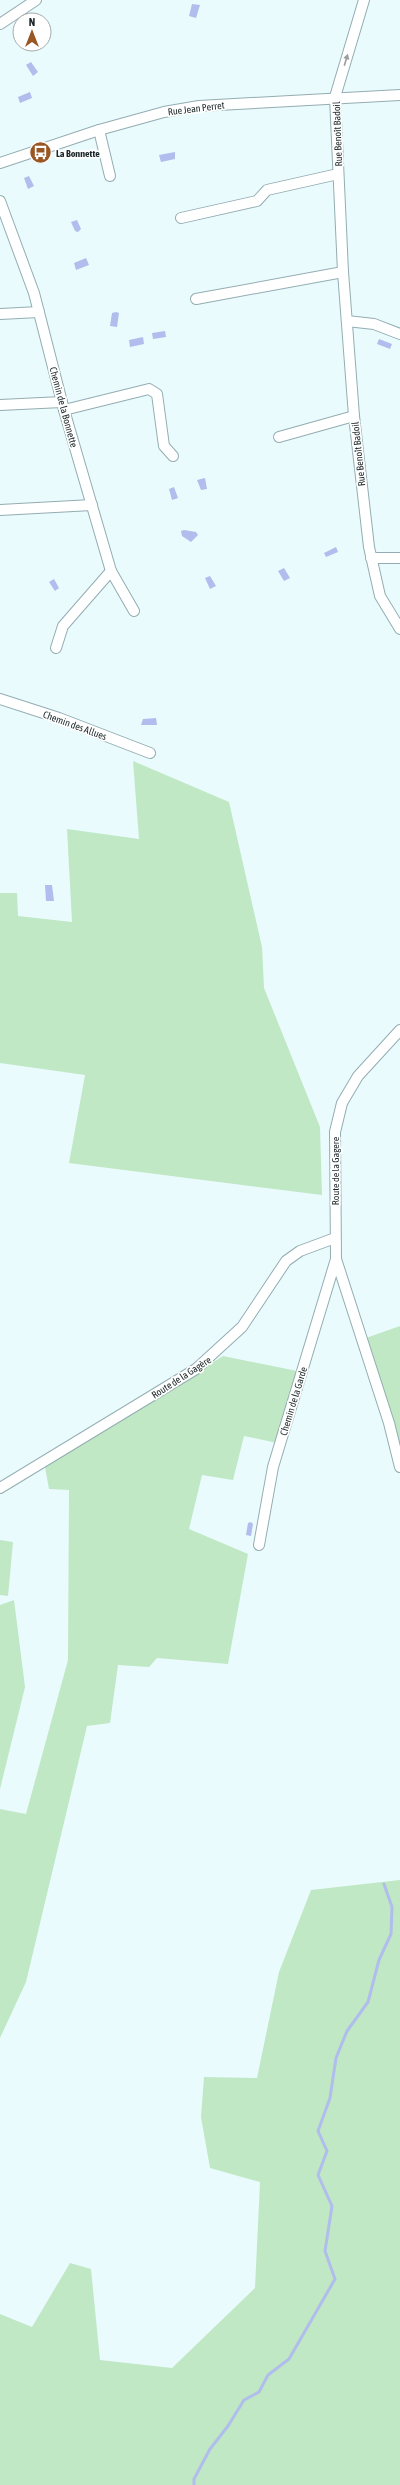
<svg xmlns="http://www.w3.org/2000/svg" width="400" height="2485" viewBox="0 0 400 2485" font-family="'Asap Condensed',sans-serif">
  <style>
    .green { fill: #c0e8c4 }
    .water { fill: #b0bded }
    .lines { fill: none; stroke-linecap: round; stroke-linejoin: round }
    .stream { stroke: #b0bded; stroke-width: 3 }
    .minor-casing { stroke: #93adb2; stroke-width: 12 }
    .minor { stroke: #fff; stroke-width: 10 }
    .oneway { fill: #999e9f }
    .labels { text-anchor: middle; stroke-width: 3.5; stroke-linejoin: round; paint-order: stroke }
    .street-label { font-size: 10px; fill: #1c2729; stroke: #fff }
    .poi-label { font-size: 10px; font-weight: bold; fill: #1c2729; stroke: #fff; text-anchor: start }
  </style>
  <rect width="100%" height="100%" fill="#eafbfe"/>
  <g class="green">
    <polygon points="133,761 229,802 262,947 264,988 320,1127 322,1195 69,1163 85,1075 0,1063 0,893 17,893 18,916 72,922 67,829 139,839"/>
    <polygon points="400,1326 400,1453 366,1338"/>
    <polygon points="223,1356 297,1371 277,1443 244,1436 233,1480 202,1475 189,1529 248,1554 228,1664 157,1658 149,1667 118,1665 110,1723 87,1726 26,1982 0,2038 0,1809 26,1814 68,1660 69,1490 49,1489 45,1467"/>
    <polygon points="0,1540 13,1542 8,1596 0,1595"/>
    <polygon points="14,1600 25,1687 0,1789 0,1605"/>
    <polygon points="400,1880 400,2485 0,2485 0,2314 32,2327 70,2263 91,2269 100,2360 172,2368 255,2288 260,2182 210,2168 201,2117 204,2077 257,2078 279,1972 311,1890"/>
  </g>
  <g class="water">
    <polygon points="192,4 200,5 196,18 189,16"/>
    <polygon points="31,62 38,72 33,76 26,65"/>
    <polygon points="30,92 32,98 20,103 18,97"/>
    <polygon points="175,152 175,159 161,162 159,155"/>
    <polygon points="29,176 34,186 28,189 24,178"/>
    <polygon points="77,220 81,229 78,232 75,231 71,222"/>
    <polygon points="86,258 89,265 76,270 74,263"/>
    <polygon points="116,312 119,313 117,327 110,326 112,313"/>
    <polygon points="165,331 166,337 153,339 152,333"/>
    <polygon points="143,337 144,344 130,347 129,340"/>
    <polygon points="379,339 392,344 390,349 377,344"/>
    <polygon points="205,478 207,489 201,490 197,480"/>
    <polygon points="174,487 178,498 172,500 169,489"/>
    <polygon points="184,530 196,532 198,535 191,542 182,536 181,531"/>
    <polygon points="336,547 338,552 326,557 324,553"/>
    <polygon points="284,568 290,578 284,581 278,571"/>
    <polygon points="210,576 216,586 210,589 205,578"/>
    <polygon points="54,579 59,588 55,591 49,582"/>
    <polygon points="156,718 157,725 141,725 143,719"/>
    <polygon points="45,885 52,885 54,901 46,901"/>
    <polygon points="251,1522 253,1524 251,1536 246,1535 248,1523"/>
  </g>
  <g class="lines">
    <polyline class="stream" points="194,2485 194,2479 210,2449 228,2426 244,2400 259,2392 268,2375 289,2359 335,2279 325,2251 332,2206 318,2175 327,2151 318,2131 330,2098 336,2058 347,2031 368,2002 379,1960 391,1934 392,1907 384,1884"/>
    <defs>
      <g id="minor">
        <polyline points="364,0 335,97 343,272 354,416 369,547 380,596 400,629"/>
        <polyline points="0,24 36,0"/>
        <polyline points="99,130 110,176"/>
        <polyline points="0,163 99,130 164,112 199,106 400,95"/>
        <polyline points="0,201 34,293 64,410 111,571 134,611"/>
        <polyline points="181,218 257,201 267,190 338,174"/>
        <polyline points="196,299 343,272"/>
        <polyline points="0,314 39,312"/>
        <polyline points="347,321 374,324 400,334"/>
        <polyline points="0,405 62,402"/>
        <polyline points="64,410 149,389 157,394 164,446 173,456"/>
        <polyline points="279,437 354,416"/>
        <polyline points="0,510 92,505"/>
        <polyline points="371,558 400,558"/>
        <polyline points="56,648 63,626 111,571"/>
        <polyline points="0,699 59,718 150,753"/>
        <polyline points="400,1030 358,1076 342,1103 335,1132 336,1259 389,1423 400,1467"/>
        <polyline points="0,1488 196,1369 242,1327 286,1261 300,1251 335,1238"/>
        <polyline points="259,1545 273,1467 336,1259"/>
      </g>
    </defs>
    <use href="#minor" class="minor-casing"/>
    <use href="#minor" class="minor"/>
  </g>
  <defs><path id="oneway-solid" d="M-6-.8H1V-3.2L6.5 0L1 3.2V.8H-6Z"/></defs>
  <use class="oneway" href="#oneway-solid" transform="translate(346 60) rotate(-73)"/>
  <defs>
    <symbol id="bus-disc" viewBox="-11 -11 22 22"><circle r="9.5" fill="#995724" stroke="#fff"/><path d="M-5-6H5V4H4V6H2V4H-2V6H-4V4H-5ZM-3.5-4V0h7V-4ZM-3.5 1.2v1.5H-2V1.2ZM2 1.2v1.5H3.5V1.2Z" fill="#fff"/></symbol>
  </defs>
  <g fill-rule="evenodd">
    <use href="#bus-disc" x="28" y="140" width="25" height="25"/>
  </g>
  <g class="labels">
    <g class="street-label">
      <text transform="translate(196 108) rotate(-7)" y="4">Rue Jean Perret</text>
      <text transform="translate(337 134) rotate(-92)" y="4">Rue Benoît Badoil</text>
      <text transform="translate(64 407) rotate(75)" y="4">Chemin de la Bonnette</text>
      <text transform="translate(358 454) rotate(-96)" y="4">Rue Benoît Badoil</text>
      <text transform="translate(75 725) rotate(20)" y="4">Chemin des Allues</text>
      <text transform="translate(335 1171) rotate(-90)" y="4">Route de la Gagere</text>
      <text transform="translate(181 1377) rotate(-33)" y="4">Route de la Gagère</text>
      <text transform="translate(293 1401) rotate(-73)" y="4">Chemin de la Garde</text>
    </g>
    <g class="poi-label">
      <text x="56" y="157">La Bonnette</text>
    </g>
  </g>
  <g transform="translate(32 32)"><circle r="19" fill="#ffffff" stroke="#a4a9a9"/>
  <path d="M0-3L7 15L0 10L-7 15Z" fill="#995724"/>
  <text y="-6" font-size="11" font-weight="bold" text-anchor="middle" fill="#1c2729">N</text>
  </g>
</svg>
